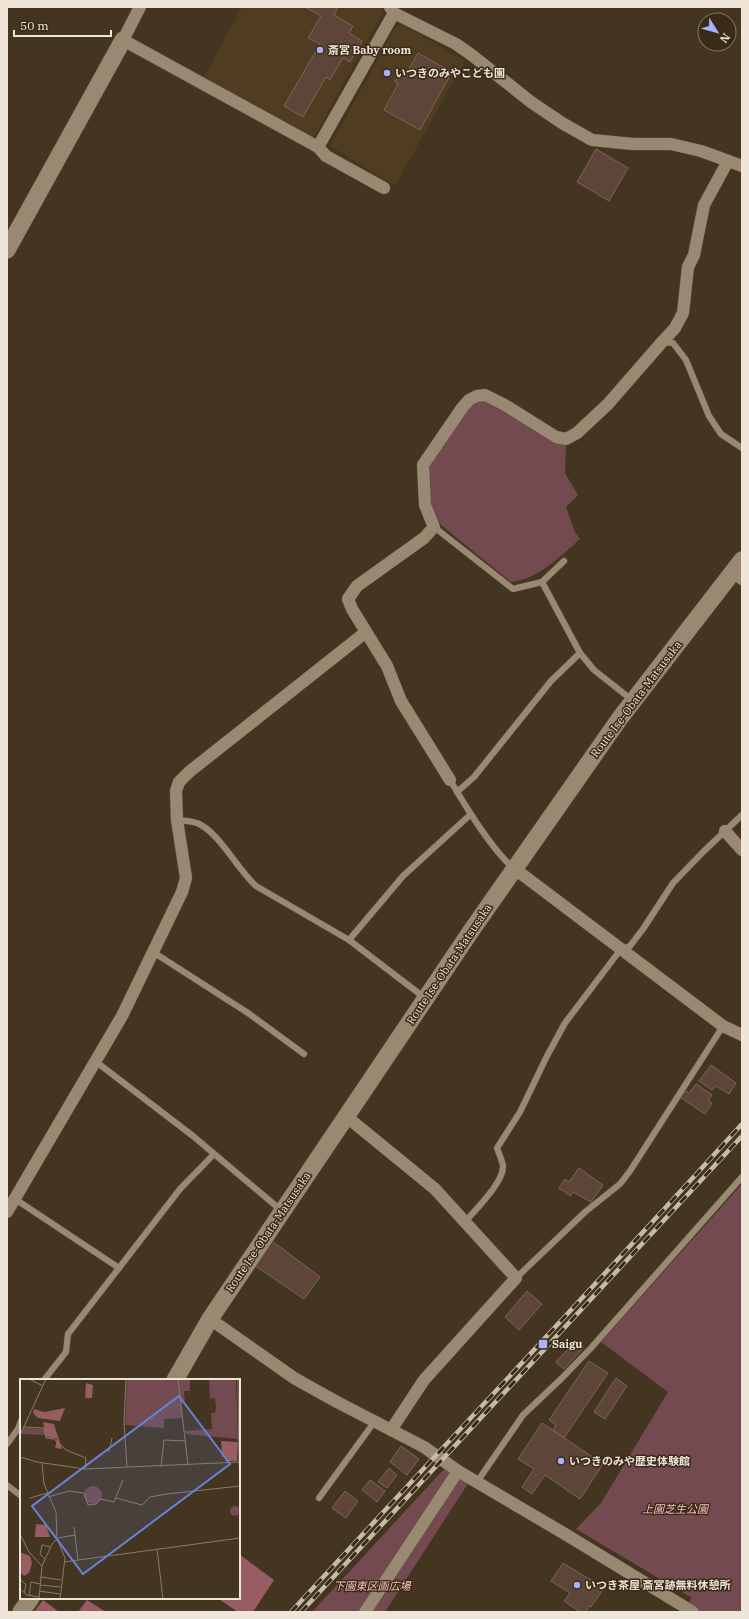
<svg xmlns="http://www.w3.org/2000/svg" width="749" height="1619" viewBox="0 0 749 1619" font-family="'IBM Plex Serif','Noto Sans JP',serif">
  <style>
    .built { fill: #4f3c21 }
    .green { fill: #724a4f }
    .forest { fill: #985c63 }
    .building { fill: #5e453a; stroke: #7e6357 }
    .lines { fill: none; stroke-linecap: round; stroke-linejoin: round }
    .lane-casing { stroke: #5d503e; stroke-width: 7 }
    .street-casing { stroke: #5d503e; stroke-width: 13 }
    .secondary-casing { stroke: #5d503e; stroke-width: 18 }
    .lane { stroke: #9a8972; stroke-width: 6 }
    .street { stroke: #9a8972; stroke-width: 12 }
    .secondary { stroke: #9a8972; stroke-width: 17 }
    .rail-casing { stroke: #c5baac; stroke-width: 4.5 }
    .rail { stroke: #392b16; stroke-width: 3; stroke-dasharray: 9; stroke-linecap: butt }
    .poi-dot { fill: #a7b1fc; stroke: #392b16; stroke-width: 1.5 }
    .labels { text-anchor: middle; stroke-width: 3; stroke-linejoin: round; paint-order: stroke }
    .poi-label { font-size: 11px; font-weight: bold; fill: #efe5d9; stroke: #392b16; text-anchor: start }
    .street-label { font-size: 11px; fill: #efe5d9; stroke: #392b16 }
    .park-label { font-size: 11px; font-style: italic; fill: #f7bec3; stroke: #392b16 }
    .inset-road { fill: none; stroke: #887b6a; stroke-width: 1 }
    .view { fill: #6683d8; fill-opacity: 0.15; stroke: #6683d8; stroke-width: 2 }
    .inset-edge { fill: none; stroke: #efe5d9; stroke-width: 2 }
  </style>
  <rect width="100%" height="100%" fill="#443520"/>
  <g class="built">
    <polygon points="242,7 377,7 384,10 313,139 203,78"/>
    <polygon points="403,25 465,61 395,186 330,146 395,28"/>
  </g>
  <g class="green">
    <path d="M482 399 566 444 565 473 578 495 566 507 575 532 580 539C559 557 539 579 511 582L441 525 429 502 428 464 465 409Z"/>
    <polygon points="742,1184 742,1612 681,1612 692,1598 576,1529 601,1503 668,1392 601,1342"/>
    <polygon points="445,1468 469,1482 385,1612 312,1612"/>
  </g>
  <g class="forest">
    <polygon points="239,1554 274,1580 253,1612 238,1612 217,1598 239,1598"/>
    <polygon points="43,1600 59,1612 34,1612"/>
    <polygon points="87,1600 106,1612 78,1612"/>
  </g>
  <g class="building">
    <polygon points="305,7 338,7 334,15 353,26 349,33 362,41 350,62 343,58 330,80 326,77 303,117 284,106 320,44 308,38 321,16"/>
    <polygon points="418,53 452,72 420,130 384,110 398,84 395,82 401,71 406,74"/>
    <polygon points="596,149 628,168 609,201 577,182"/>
    <polygon points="711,1065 736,1083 729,1094 716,1086 712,1090 699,1081"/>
    <polygon points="696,1084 712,1095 708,1101 712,1103 705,1114 680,1097 684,1090 689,1093"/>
    <polygon points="579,1168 603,1185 591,1202 573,1192 570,1196 559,1188 565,1179 569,1182"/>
    <polygon points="271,1240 320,1277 304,1299 254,1265"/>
    <polygon points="527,1291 542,1304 519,1330 505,1317"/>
    <polygon points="576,1340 584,1347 564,1369 556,1362"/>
    <polygon points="589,1361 608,1373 564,1438 553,1430 556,1425 549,1420"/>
    <polygon points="616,1378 627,1386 605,1419 594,1412"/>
    <polygon points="542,1423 603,1464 580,1499 545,1475 532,1494 522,1487 534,1469 518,1459"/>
    <polygon points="401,1446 419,1459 407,1475 390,1462"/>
    <polygon points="389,1468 397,1475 387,1488 378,1482"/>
    <polygon points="370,1480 385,1491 377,1502 362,1490"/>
    <polygon points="345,1491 358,1501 346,1518 332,1508"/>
    <polygon points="563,1563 604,1588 591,1607 590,1606 585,1612 580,1612 564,1601 570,1593 551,1581"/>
  </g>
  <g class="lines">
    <defs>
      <g id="lane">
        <polyline points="662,342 673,343 686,360 709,416 721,434 742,448"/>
        <polyline points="434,527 513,589 542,582 564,561"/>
        <polyline points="542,582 580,653 594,670 632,700"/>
        <path d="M450 780C466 807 490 847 513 868"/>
        <polyline points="457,792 474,777 551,681 580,653"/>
        <path d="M177 820C184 821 195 821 201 825 221 836 238 870 256 886L349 940 425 998"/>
        <polyline points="349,940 403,876 471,814"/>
        <polyline points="153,952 248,1013 304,1054"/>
        <polyline points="95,1061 193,1136 282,1211"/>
        <polyline points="15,1199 119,1268"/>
        <path d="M465 1222C475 1210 504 1182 503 1166 502 1160 499 1154 497 1148L520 1112 547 1056 565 1023 621 949 630 946 643 929 673 883 704 851 742 815"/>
        <polyline points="516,1278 585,1212 620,1184 630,1171 723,1026"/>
        <polyline points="44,1380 66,1352 68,1334 180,1189 214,1154"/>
        <polyline points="7,1444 18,1429 21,1421"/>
        <polyline points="477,1482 523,1415 562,1378 591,1348 742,1177"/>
        <polyline points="7,1485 21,1496"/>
        <polyline points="319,1498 375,1421"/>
      </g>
      <g id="street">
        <polyline points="140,7 123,40 318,147 326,156 384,188"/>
        <polyline points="390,7 394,13 456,44 473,56 531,102 562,123 592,140 633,144 671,144 701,151 742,166"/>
        <polyline points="318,147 394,13"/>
        <polyline points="733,571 742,579"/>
        <polyline points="450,780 401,701 387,666 352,609 348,599 357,586 424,538 434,527 425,505 423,465 462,408 469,400 477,396 485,395 505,405 556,437 566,439 577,433 608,404 662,342 675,328 683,313 688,267 694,255 704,205 728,161"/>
        <polyline points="725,831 742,850"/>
        <polyline points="515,869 723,1026 742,1035"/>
        <polyline points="347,1117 435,1189 516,1278 424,1380 391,1430"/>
        <polyline points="7,1212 122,1016 182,892 186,878 177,820 176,791 179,782 189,772 366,632"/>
        <polyline points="210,1319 294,1378 337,1402 424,1447 458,1471 565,1534 693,1612"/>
        <polyline points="365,1612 458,1471"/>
      </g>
      <g id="secondary">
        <polyline points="7,250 123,40"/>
        <polyline points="175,1380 210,1319 471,931 620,718 742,560"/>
        <polyline points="21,1612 31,1598"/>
      </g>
    </defs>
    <use href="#lane" class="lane-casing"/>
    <use href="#street" class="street-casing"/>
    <use href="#secondary" class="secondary-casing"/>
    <use href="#lane" class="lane"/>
    <use href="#street" class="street"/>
    <use href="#secondary" class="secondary"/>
    <defs>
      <g id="rail">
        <path d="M291 1612C441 1449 593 1288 742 1124"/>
        <polyline points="301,1612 742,1136"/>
      </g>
    </defs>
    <use href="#rail" class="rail-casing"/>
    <use href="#rail" class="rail"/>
  </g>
  <g class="poi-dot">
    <circle cx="320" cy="50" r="4"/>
    <circle cx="387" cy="73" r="4"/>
    <rect x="538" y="1339" width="10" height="10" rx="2"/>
    <circle cx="561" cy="1461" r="4"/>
    <circle cx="577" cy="1585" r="4"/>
  </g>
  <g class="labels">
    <g class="poi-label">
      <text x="328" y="54">斎宮 Baby room</text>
      <text x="395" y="77">いつきのみやこども園</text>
      <text x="552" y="1348">Saigu</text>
      <text x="569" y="1465">いつきのみや歴史体験館</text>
      <text x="585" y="1589">いつき茶屋 斎宮跡無料休憩所</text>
    </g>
    <g class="street-label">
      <text transform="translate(636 699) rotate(-53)" y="4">Route Ise-Obata-Matsusaka</text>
      <text transform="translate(449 964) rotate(-56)" y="4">Route Ise-Obata-Matsusaka</text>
      <text transform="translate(268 1232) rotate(-56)" y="4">Route Ise-Obata-Matsusaka</text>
    </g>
    <g class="park-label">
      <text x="675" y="1513">上園芝生公園</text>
      <text x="372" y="1590">下園東区画広場</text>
    </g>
  </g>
  <g transform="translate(20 1379)">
    <rect width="220" height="220" fill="#443520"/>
    <path d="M107 0H170V12H164L165 24H161L162 39 144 40V49L105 46ZM189 0H216L218 60 166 55 165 52 192 50 191 34H195L196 29 195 19 190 20ZM4 49 24 50 25 56 1 55ZM64 116a9 9 0 1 1 18 0a9 9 0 1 1-18 0ZM210 132a5 5 0 1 1 10 0a5 5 0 1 1-10 0Z" fill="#724a4f"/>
    <path d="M66 4 73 6 72 19H65ZM45 29 40 42 18 39 13 34 14 30 24 33ZM23 43 34 45 42 70 35 69 37 60 26 58ZM201 62 218 63 217 82H205V78H202ZM16 145 26 146 30 158H15ZM0 173 10 177 12 184 9 194 4 197 0 193Z" fill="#985c63"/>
    <path class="inset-road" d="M9 0 23 7M106 0 104 43 107 88M158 0 168 86M218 0 219 83M4 48 24 49 26 59 34 60 46 71 66 79 65 90M0 56 26 0M89 73 92 59M0 78 17 83 65 90 220 83M219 83 220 106M22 84 24 105 36 133 37 160 45 179 40 220M141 88 144 61 166 62M28 118 49 112 64 114 68 126 76 125 81 120 94 123 103 101M10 119 27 114M96 119 122 126 130 118 147 115 220 107M54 148 58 181M1 157 9 173 22 187M38 159 55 156M137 170 143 220M25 180 20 175 22 166 30 168M44 183 220 159M21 198 41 201M0 200 6 206 4 214M20 206 40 208M0 210 7 216 19 218M19 212 40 215M9 217 11 203 20 205M19 220 22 187 32 165 37 160"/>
    <path class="view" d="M159 17 210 85 63 195 12 127Z"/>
    <rect width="220" height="220" class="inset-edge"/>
  </g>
  <rect width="749" height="1619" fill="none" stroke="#efe5d9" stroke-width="16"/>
  <g transform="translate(717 32) rotate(127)"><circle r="19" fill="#392b16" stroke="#827564"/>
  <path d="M0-3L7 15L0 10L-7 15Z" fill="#a7b1fc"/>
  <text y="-6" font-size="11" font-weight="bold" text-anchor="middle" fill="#efe5d9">N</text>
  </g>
  <path d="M14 30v6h97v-6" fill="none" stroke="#efe5d9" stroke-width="2"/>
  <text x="20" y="30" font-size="12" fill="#efe5d9" stroke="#392b16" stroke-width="3" paint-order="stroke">50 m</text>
</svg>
